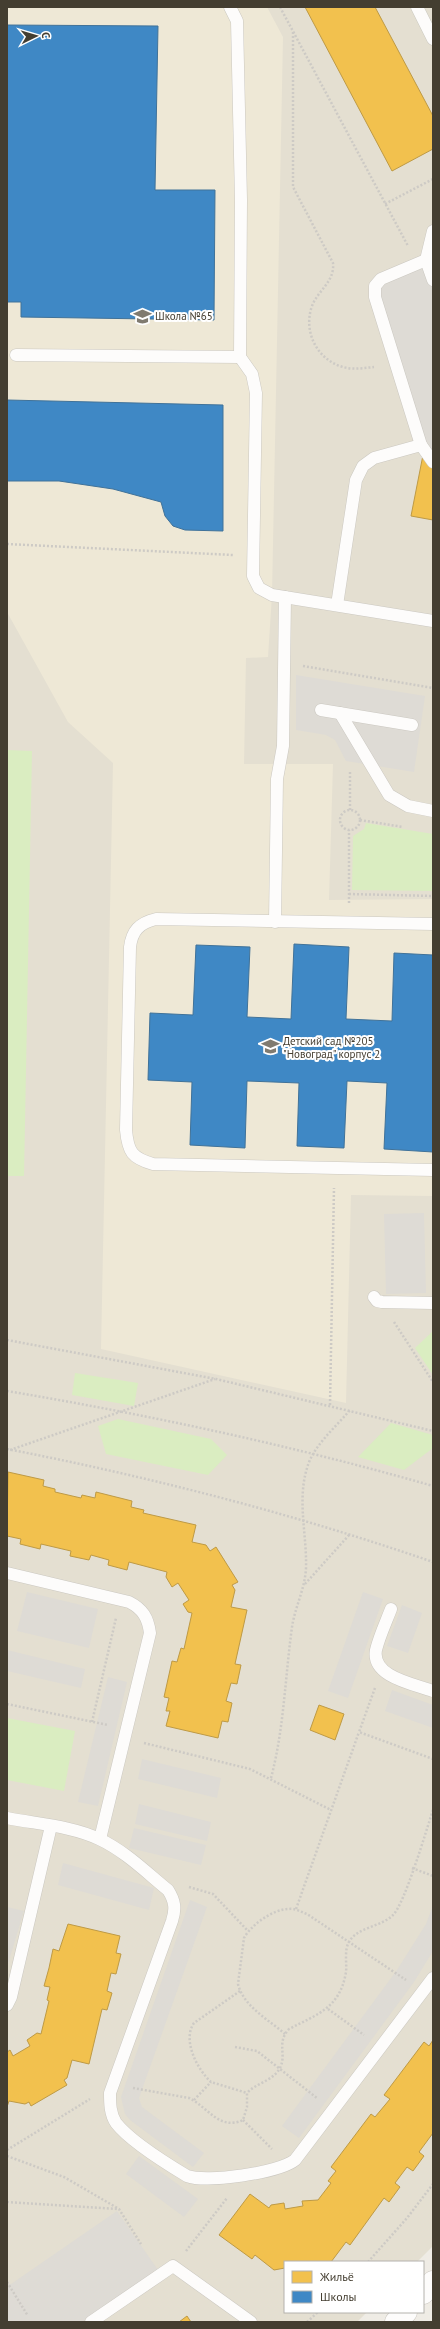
<svg xmlns="http://www.w3.org/2000/svg" width="440" height="2329" viewBox="0 0 440 2329" font-family="'PT Sans',sans-serif">
  <style>
    .residential { fill: #e4dfd1 }
    .education { fill: #eee8d6 }
    .green { fill: #daedc1 }
    .parking { fill: #dedbd5 }
    .homes { fill: #f2c14e; stroke: #be9a45 }
    .schools { fill: #3f88c5; stroke: #407299 }
    .lines { fill: none; stroke-linecap: round; stroke-linejoin: round }
    .service-casing { stroke: #cbc8c1; stroke-width: 13 }
    .tertiary-casing { stroke: #cbc8c1; stroke-width: 23 }
    .path { stroke: #cdcac5; stroke-width: 2.5; stroke-dasharray: 2 2; stroke-linecap: butt }
    .service { stroke: #fdfcfb; stroke-width: 12 }
    .tertiary { stroke: #fdfcfb; stroke-width: 22 }
    .labels { text-anchor: middle; stroke-width: 4; stroke-linejoin: round; paint-order: stroke }
    .poi-label { font-size: 11px; fill: #443e31; stroke: #fff; text-anchor: start }
  </style>
  <rect width="100%" height="100%" fill="#efece5"/>
  <polygon class="residential" points="7,7 433,7 433,2246 417,2262 285,2262 285,2312 367,2312 357,2322 7,2322"/>
  <polygon class="education" points="7,7 267,7 283,37 272,595 268,657 246,658 244,764 333,764 329,900 433,899 433,1196 351,1195 346,1403 101,1349 113,763 68,722 7,612"/>
  <g class="green">
    <polygon points="7,750 32,751 24,1176 7,1176"/>
    <polygon points="366,823 433,834 433,891 352,890 353,836 364,829"/>
    <polygon points="433,1331 433,1375 415,1348"/>
    <polygon points="75,1373 138,1383 134,1406 72,1395"/>
    <polygon points="118,1419 211,1439 227,1455 208,1475 106,1454 98,1426"/>
    <polygon points="391,1423 433,1435 433,1448 404,1470 358,1457"/>
    <polygon points="7,1718 75,1731 64,1791 7,1780"/>
  </g>
  <g class="parking">
    <polygon points="426,260 433,280 433,462 421,445 375,286"/>
    <polygon points="296,675 425,696 414,772 346,761 335,740 326,735 296,730"/>
    <polygon points="424,1213 426,1293 386,1294 384,1214"/>
    <polygon points="27,1592 98,1609 89,1648 17,1631"/>
    <polygon points="363,1592 383,1599 348,1698 328,1691"/>
    <polygon points="402,1605 422,1613 408,1653 387,1646"/>
    <polygon points="7,1650 85,1669 81,1688 7,1671"/>
    <polygon points="108,1677 127,1682 98,1806 78,1802"/>
    <polygon points="392,1690 433,1705 433,1728 385,1711"/>
    <polygon points="142,1759 221,1778 217,1798 138,1779"/>
    <polygon points="139,1804 211,1822 207,1841 135,1824"/>
    <polygon points="134,1828 206,1845 201,1865 129,1848"/>
    <polygon points="63,1863 154,1888 149,1910 58,1885"/>
    <polygon points="190,1900 207,1907 139,2098 142,2107 204,2153 193,2167 130,2120 125,2114 121,2097"/>
    <polygon points="433,1905 433,1951 414,1982 299,2138 282,2126 397,1970 426,1924"/>
    <polygon points="7,1907 24,1911 7,1967"/>
    <polygon points="139,2156 198,2199 184,2217 126,2174"/>
    <polygon points="117,2211 158,2270 82,2322 7,2322 7,2284 11,2284"/>
  </g>
  <g class="homes">
    <polygon points="305,7 375,7 433,116 433,149 392,171"/>
    <polygon points="423,455 433,456 433,520 411,516"/>
    <polygon points="8,1472 44,1480 43,1486 55,1489 55,1492 81,1498 82,1495 95,1498 96,1492 132,1501 131,1507 144,1510 143,1513 196,1525 192,1542 206,1545 210,1551 216,1547 238,1582 232,1585 235,1590 231,1607 247,1610 235,1664 241,1665 237,1684 231,1683 226,1701 232,1703 228,1722 222,1721 218,1738 166,1726 170,1711 166,1711 169,1698 164,1697 172,1661 177,1662 181,1648 184,1649 192,1613 188,1612 183,1604 189,1600 178,1583 172,1587 166,1577 167,1572 129,1562 127,1570 108,1565 109,1560 91,1555 89,1560 70,1556 71,1551 41,1544 40,1549 20,1544 21,1539 7,1536"/>
    <polygon points="319,1705 344,1714 335,1740 310,1730"/>
    <polygon points="68,1924 120,1936 116,1953 121,1954 116,1974 111,1973 107,1991 112,1993 107,2010 102,2009 89,2064 72,2060 67,2078 64,2080 67,2085 31,2106 29,2102 25,2104 9,2101 7,2107 7,2052 10,2050 13,2056 30,2046 27,2040 37,2033 41,2034 49,2001 47,2000 50,1987 44,1986 49,1968 53,1949 59,1951"/>
    <polygon points="433,2040 433,2133 419,2152 424,2156 413,2171 407,2167 395,2183 400,2187 389,2202 384,2198 350,2245 346,2242 331,2262 285,2262 285,2268 274,2270 255,2255 252,2259 219,2235 250,2194 269,2208 271,2205 284,2203 285,2209 303,2206 302,2201 318,2200 331,2183 328,2181 336,2171 331,2167 371,2114 375,2117 390,2099 384,2095 424,2042 429,2046"/>
    <polygon points="187,2316 191,2322 179,2322"/>
  </g>
  <g class="schools">
    <polygon points="7,25 158,26 155,190 215,190 214,320 21,317 21,302 7,302"/>
    <polygon points="7,400 223,405 223,531 185,530 173,526 165,516 161,502 113,489 59,481 7,481"/>
    <polygon points="294,944 349,947 346,1019 392,1021 394,953 433,955 433,1152 384,1149 387,1083 347,1081 344,1148 297,1146 299,1083 247,1081 245,1148 190,1145 192,1082 148,1080 150,1013 193,1015 196,945 250,947 247,1017 291,1019"/>
  </g>
  <g class="lines">
    <defs>
      <g id="service">
        <polyline points="230,7 237,21 241,200 240,357 252,374 256,393 253,576 259,588 272,595 433,621"/>
        <polyline points="417,7 433,39"/>
        <polyline points="433,231 426,260 433,280"/>
        <polyline points="16,355 240,357"/>
        <polyline points="421,445 375,297 375,286 381,279 426,260"/>
        <polyline points="337,605 356,480 363,466 374,458 421,445 433,462"/>
        <polyline points="321,710 412,725"/>
        <polyline points="340,713 389,795 408,806 433,811"/>
        <polyline points="275,922 277,779 283,746 285,597"/>
        <path d="M433 924 156 919C139 923 132 931 130 947L126 1130C128 1152 132 1158 153 1164L433 1170"/>
        <polyline points="374,1297 377,1301 382,1302 433,1303"/>
        <path d="M7 1573 129 1602C143 1609 148 1618 150 1633L100 1839"/>
        <path d="M391 1609C386 1622 379 1637 376 1650 371 1677 414 1684 433 1691"/>
        <path d="M7 1818C37 1824 72 1826 99 1839 125 1851 147 1873 168 1890 175 1901 176 1909 172 1921L110 2093C110 2103 110 2114 116 2123 130 2141 167 2164 187 2176 207 2183 278 2173 295 2160L433 1978"/>
        <polyline points="7,2005 11,1997 51,1826"/>
        <polyline points="91,2322 173,2266 251,2322"/>
      </g>
      <g id="tertiary">
        <polyline points="423,2293 433,2282"/>
        <polyline points="396,2322 406,2312"/>
      </g>
    </defs>
    <use href="#service" class="service-casing"/>
    <use href="#tertiary" class="tertiary-casing"/>
    <g class="path">
      <polyline points="280,7 408,246"/>
      <path d="M293 32V187L333 263C335 283 316 291 311 309 304 334 318 360 343 367 353 370 364 368 374 367"/>
      <polyline points="385,204 433,179"/>
      <polyline points="7,544 233,555"/>
      <polyline points="303,666 433,688"/>
      <circle cx="350" cy="820" r="10"/>
      <polyline points="350,810 350,771"/>
      <polyline points="360,820 403,827"/>
      <polyline points="349,894 433,896"/>
      <polyline points="349,903 349,830"/>
      <polyline points="394,1322 433,1382"/>
      <polyline points="7,1340 216,1379 433,1431"/>
      <path d="M7 1391C150 1415 294 1446 433 1486"/>
      <polyline points="330,1405 334,1188"/>
      <path d="M7 1449C151 1477 294 1514 433 1562"/>
      <polyline points="10,1450 215,1379"/>
      <polyline points="305,1584 350,1534"/>
      <polyline points="375,1688 359,1732 433,1759"/>
      <polyline points="7,1704 108,1725"/>
      <polyline points="92,1722 116,1618"/>
      <polyline points="144,1743 250,1769 331,1810"/>
      <path d="M271 1778C284 1729 285 1678 292 1627 295 1607 305 1589 306 1568 307 1535 297 1501 307 1468 313 1446 335 1428 350 1410"/>
      <polyline points="412,1868 433,1876"/>
      <polyline points="189,1887 213,1894 248,1931"/>
      <polyline points="296,1909 359,1732"/>
      <path d="M240 1991 194 2023C182 2040 197 2069 211 2082L247 2093"/>
      <polyline points="328,2009 364,2035"/>
      <path d="M285 2034C269 2020 243 2006 238 1984L244 1938C251 1925 273 1909 289 1909 295 1908 301 1912 307 1914L406 1980"/>
      <polyline points="235,2047 257,2051 317,2098"/>
      <path d="M133 2088 189 2098C208 2107 219 2131 243 2120L247 2107V2093C256 2083 273 2081 280 2068 287 2054 276 2043 289 2029 318 2014 340 2008 346 1972 347 1963 344 1950 349 1942 357 1927 381 1927 393 1915 405 1903 426 1831 433 1810"/>
      <polyline points="194,2100 211,2082"/>
      <polyline points="243,2120 272,2149"/>
      <polyline points="7,2150 90,2099"/>
      <polyline points="7,2156 64,2177 119,2209 141,2244"/>
      <polyline points="7,2202 118,2209"/>
      <polyline points="186,2251 227,2198"/>
      <polyline points="368,2262 407,2218 433,2184"/>
      <polyline points="7,2282 28,2316"/>
      <polyline points="307,2322 318,2312"/>
    </g>
    <use href="#service" class="service"/>
    <use href="#tertiary" class="tertiary"/>
  </g>
  <defs>
    <symbol id="school-bare" viewBox="-9 -9 18 18"><path d="M0-5L7-2L0 1L-7-2ZM-4 1L0 2.5L4 1V4Q0 6-4 4Z" fill="#807b70" stroke="#fff" stroke-width="2.5" paint-order="stroke"/></symbol>
  </defs>
  <g fill-rule="evenodd">
    <use href="#school-bare" x="130" y="304" width="25" height="25"/>
    <use href="#school-bare" x="258" y="1034" width="25" height="25"/>
  </g>
  <g class="labels">
    <g class="poi-label">
      <text x="155" y="320">Школа №65</text>
      <text x="283" y="1045">Детский сад №205<tspan x="283" dy="13">"Новоград" корпус 2</tspan></text>
    </g>
  </g>
  <rect width="440" height="2329" fill="none" stroke="#443e31" stroke-width="16"/>
  <rect x="284" y="2261" width="140" height="52" fill="#ffffff" stroke="#b4b2ad"/>
  <rect x="292" y="2271" width="20" height="12" fill="#f2c14e" stroke="#b4b2ad"/>
  <text x="320" y="2281" font-size="12" fill="#443e31">Жильё</text>
  <rect x="292" y="2291" width="20" height="12" fill="#3f88c5" stroke="#b4b2ad"/>
  <text x="320" y="2301" font-size="12" fill="#443e31">Школы</text>
  <g transform="translate(36 36) rotate(85)" stroke="#ffffff" stroke-width="3" paint-order="stroke">
  <path d="M0-3L7 15L0 10L-7 15Z" fill="#443e31"/>
  <text y="-6" font-size="11" font-weight="bold" text-anchor="middle" fill="#443e31">С</text>
  </g>
</svg>
